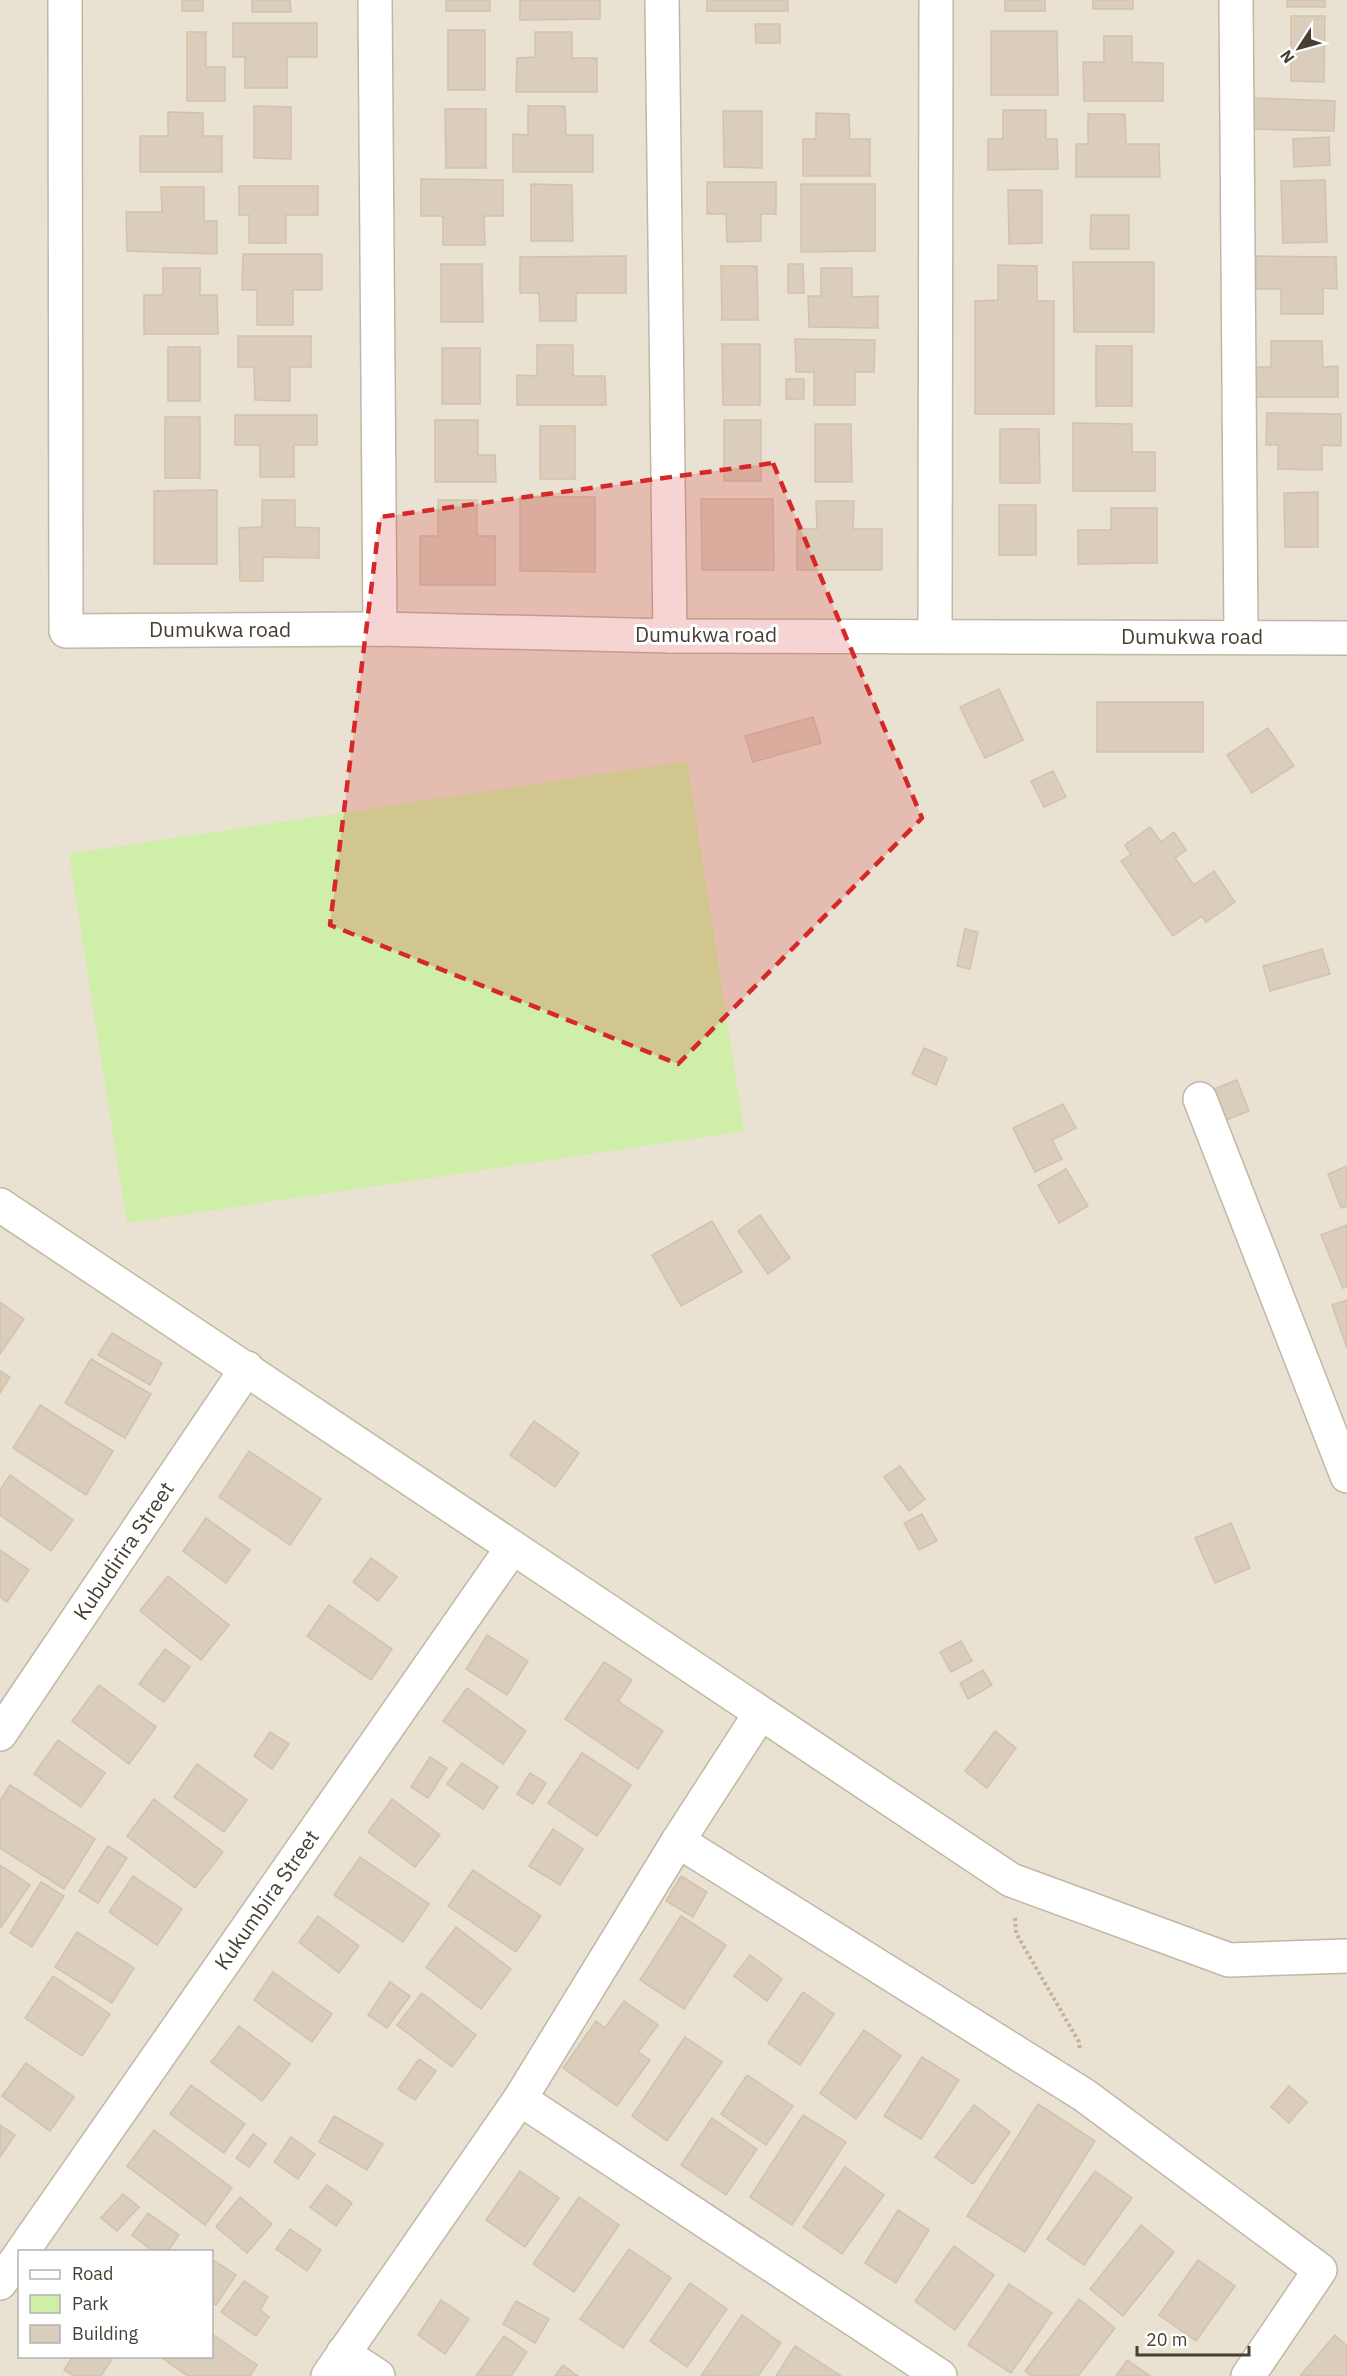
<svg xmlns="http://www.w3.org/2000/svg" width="1347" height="2376" viewBox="0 0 1347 2376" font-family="'IBM Plex Sans',sans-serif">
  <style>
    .residential { fill: #e9e1d2; fill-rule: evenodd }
    .green { fill: #cfeea8 }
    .building { fill: #dacdbb; stroke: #d3c2ab; stroke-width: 1.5 }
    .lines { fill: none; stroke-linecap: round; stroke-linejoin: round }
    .minor-casing { stroke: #c1b7a6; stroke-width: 36 }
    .path { stroke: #c4b395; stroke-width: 4; stroke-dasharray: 3 3; stroke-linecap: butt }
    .minor { stroke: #fff; stroke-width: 33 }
    .marked { fill: #d62828; fill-opacity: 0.2; stroke: #d62828; stroke-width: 4.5; stroke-dasharray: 12 8; stroke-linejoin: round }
    .labels { text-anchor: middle; stroke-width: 6; stroke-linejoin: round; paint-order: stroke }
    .street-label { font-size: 21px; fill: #473f33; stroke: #fff }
  </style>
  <rect width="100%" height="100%" fill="#f4efe4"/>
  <path class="residential" d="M0 0H1347V2376H0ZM20 2252H212V2356H20Z"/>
  <polygon class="green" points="687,761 744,1131 127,1223 69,854"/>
  <g class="building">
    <rect x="182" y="0" width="21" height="11"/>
    <polygon points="252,0 290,0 291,12 252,12"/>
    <rect x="446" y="0" width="44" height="11"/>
    <polygon points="520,0 600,0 600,19 520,20"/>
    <rect x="707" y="0" width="81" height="11"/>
    <rect x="1005" y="0" width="40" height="11"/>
    <rect x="1093" y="0" width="40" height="9"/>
    <rect x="1287" y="0" width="38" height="7"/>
    <polygon points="1291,16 1325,16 1324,82 1291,81"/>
    <polygon points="233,23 317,23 317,57 287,57 287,88 245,88 245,57 233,57"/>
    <polygon points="755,24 780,24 780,43 756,43"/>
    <rect x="448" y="30" width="37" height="60"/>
    <polygon points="991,31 1057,31 1058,95 991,95"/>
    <polygon points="187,32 206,32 206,67 225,67 225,101 187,101"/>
    <polygon points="535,32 572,32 572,58 597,58 597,92 516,92 517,58 535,57"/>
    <polygon points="1104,36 1132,36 1132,62 1163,63 1163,101 1084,101 1083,62 1104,62"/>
    <polygon points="1254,98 1335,101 1334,131 1254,129"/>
    <polygon points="254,106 291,107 291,159 254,158"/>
    <polygon points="528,106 565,106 566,135 593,135 593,172 513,172 513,134 528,135"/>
    <polygon points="445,109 486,109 486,168 446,168"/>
    <polygon points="1003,110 1046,110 1046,139 1057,139 1058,169 988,170 988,139 1003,139"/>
    <polygon points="723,111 762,111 762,168 724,167"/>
    <polygon points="168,112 203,113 203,136 222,136 222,172 140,172 140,136 168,136"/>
    <polygon points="816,113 849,114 850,139 870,139 870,176 803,176 803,139 816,139"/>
    <polygon points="1088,114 1125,114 1126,144 1159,144 1160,177 1076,177 1076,144 1088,144"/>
    <polygon points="1329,137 1330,165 1294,167 1293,139"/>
    <polygon points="421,179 503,180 503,216 484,216 485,245 443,245 443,216 421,216"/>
    <polygon points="1325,180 1327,242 1283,243 1281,181"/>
    <polygon points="707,182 776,182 776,214 761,214 761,241 727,242 726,214 707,214"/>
    <polygon points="531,184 572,185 573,241 531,241"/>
    <polygon points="801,184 875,184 875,251 801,252"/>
    <polygon points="239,186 318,186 318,215 286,215 286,243 249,243 249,215 239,215"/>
    <polygon points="161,187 204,187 204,221 217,221 217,254 127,251 126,212 162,212"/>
    <polygon points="1008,190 1042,190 1042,243 1009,244"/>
    <polygon points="1091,215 1129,215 1129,249 1090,249"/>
    <polygon points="243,254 322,254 322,290 293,290 293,325 257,325 257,290 242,290"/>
    <polygon points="626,256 626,293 576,293 576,321 540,321 539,293 520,293 520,257"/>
    <polygon points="1256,256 1336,257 1337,289 1323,288 1323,314 1281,314 1281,289 1256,289"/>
    <polygon points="1073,262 1154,262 1154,332 1074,332"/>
    <polygon points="441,264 482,264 483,322 441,322"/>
    <polygon points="788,264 803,264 804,293 788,293"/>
    <polygon points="998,265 1037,266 1037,301 1054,301 1054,414 975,414 975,301 998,300"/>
    <polygon points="721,266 757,266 758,320 722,320"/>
    <polygon points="163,268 200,268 200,295 217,295 218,334 144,334 144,295 163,295"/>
    <polygon points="821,268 852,268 852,297 878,296 878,328 809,327 808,296 821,296"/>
    <polygon points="238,336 311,336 311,367 290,367 290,401 255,400 254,367 238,367"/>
    <polygon points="795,339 875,340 874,372 855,372 855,405 814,405 814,372 796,372"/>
    <polygon points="1271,341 1322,341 1323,367 1338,366 1338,397 1251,397 1251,367 1271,367"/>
    <polygon points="722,344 760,344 760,405 723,405"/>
    <polygon points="537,345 573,345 573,376 605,376 606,405 517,405 517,375 537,376"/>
    <rect x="1096" y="346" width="36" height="60"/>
    <rect x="168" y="347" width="32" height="54"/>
    <rect x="442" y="348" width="38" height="56"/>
    <rect x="786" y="379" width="18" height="20"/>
    <polygon points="1267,413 1341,414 1341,446 1322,445 1322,470 1278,469 1278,445 1266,445"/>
    <polygon points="235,415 317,415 317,445 294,445 294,477 260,477 260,445 235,445"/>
    <rect x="165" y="417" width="35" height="61"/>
    <polygon points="435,420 478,420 478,455 495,455 496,482 435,482"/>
    <rect x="724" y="420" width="37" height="61"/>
    <polygon points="1073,423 1132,424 1132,452 1155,452 1155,491 1073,491"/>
    <polygon points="815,424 851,424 852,482 815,482"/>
    <rect x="540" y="426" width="35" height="53"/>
    <polygon points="1000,429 1039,429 1040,483 1000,483"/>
    <polygon points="217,490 217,564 154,564 154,491"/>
    <polygon points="1318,492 1318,547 1285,547 1284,493"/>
    <polygon points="520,497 595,497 595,572 520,571"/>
    <polygon points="701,499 773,499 774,570 702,570"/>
    <polygon points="262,500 295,500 295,527 319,528 319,558 263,557 263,581 240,581 239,528 262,527"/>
    <polygon points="438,500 477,500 477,536 495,536 495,585 420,585 420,536 438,536"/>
    <polygon points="816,501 854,501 853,529 882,529 882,570 797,570 797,529 817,529"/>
    <rect x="999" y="505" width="37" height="50"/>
    <polygon points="1111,508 1157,508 1157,563 1078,564 1078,530 1111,530"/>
    <polygon points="999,689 1023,740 985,758 960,707"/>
    <rect x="1097" y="702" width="106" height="50"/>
    <polygon points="813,717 821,743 753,762 745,736"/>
    <polygon points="1268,728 1294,766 1252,793 1227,755"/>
    <polygon points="1053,771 1066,797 1044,807 1031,781"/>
    <polygon points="1150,827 1161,842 1174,832 1186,850 1175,858 1194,885 1214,871 1235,902 1206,922 1202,916 1173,936 1121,861 1131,855 1125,845"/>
    <polygon points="965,929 978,932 970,969 957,966"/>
    <polygon points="1322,949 1330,974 1270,991 1263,966"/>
    <polygon points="924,1048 947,1058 936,1085 912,1074"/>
    <polygon points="1237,1080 1249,1111 1226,1120 1214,1089"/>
    <polygon points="1063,1104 1076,1128 1052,1140 1062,1159 1035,1172 1013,1128"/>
    <polygon points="1347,1166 1347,1206 1341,1208 1328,1174"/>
    <polygon points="1066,1169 1088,1206 1059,1223 1038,1185"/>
    <polygon points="760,1215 790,1258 768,1274 738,1231"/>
    <polygon points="712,1221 742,1272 681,1306 652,1255"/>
    <polygon points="1347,1225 1347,1287 1343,1288 1321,1235"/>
    <polygon points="1347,1300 1347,1348 1332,1305"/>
    <polygon points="0,1302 24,1319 0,1354"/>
    <polygon points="112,1333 162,1363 150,1385 98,1355"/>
    <polygon points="91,1359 151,1394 125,1438 65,1403"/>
    <polygon points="0,1371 10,1377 0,1393"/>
    <polygon points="40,1405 113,1451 86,1495 13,1448"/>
    <polygon points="534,1421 579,1453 555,1487 510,1455"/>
    <polygon points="249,1451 321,1499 290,1545 219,1497"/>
    <polygon points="900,1466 925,1499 909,1511 884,1477"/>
    <polygon points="10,1475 73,1520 51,1551 0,1515 0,1490"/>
    <polygon points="922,1514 937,1541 919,1550 904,1523"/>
    <polygon points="206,1518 250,1550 226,1583 183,1551"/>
    <polygon points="1231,1523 1250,1568 1215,1583 1195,1538"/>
    <polygon points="0,1550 29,1570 7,1602 0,1597"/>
    <polygon points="371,1558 397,1577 378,1601 353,1582"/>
    <polygon points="168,1576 229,1625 201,1660 140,1611"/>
    <polygon points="329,1605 392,1649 371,1680 307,1636"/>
    <polygon points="487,1635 528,1661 507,1695 466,1669"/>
    <polygon points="961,1641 972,1661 951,1672 940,1652"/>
    <polygon points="165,1649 190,1667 164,1702 139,1684"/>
    <polygon points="604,1662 632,1680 618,1701 663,1731 638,1769 565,1719"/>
    <polygon points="983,1670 992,1685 968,1699 960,1683"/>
    <polygon points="99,1685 156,1727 129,1764 72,1721"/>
    <polygon points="467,1688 526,1731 503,1764 443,1721"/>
    <polygon points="995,1731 1016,1748 987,1788 965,1771"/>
    <polygon points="270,1732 289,1744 272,1769 254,1756"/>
    <polygon points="58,1740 105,1773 81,1807 34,1774"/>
    <polygon points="582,1753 631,1785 597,1836 548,1803"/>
    <polygon points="430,1757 447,1768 428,1798 411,1787"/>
    <polygon points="462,1763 498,1787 483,1809 447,1784"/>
    <polygon points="197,1764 247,1800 224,1832 174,1797"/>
    <polygon points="530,1773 546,1783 533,1804 517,1794"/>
    <polygon points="10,1785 95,1839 64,1889 0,1848 0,1801"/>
    <polygon points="154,1799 223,1852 195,1888 127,1836"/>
    <polygon points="392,1799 440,1835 415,1867 368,1832"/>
    <polygon points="553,1829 583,1849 560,1885 529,1866"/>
    <polygon points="108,1846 127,1858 98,1903 79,1891"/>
    <polygon points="360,1857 429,1904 403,1942 334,1895"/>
    <polygon points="0,1865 30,1885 1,1927 0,1926"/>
    <polygon points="473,1870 541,1916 516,1952 448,1906"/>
    <polygon points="133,1876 182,1909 157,1945 109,1912"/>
    <polygon points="681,1876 707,1892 693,1917 666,1901"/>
    <polygon points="41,1882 64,1896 32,1947 10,1933"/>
    <polygon points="318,1916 359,1946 339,1973 299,1942"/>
    <polygon points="681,1916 726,1945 684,2009 640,1980"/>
    <polygon points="456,1927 511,1969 481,2009 426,1967"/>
    <polygon points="77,1932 134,1968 112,2003 55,1967"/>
    <polygon points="750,1955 782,1979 767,2001 734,1976"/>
    <polygon points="273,1972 332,2014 312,2042 254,2000"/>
    <polygon points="53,1976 110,2014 82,2056 25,2018"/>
    <polygon points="390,1982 410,1996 387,2028 368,2015"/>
    <polygon points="803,1992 834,2014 800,2065 768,2043"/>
    <polygon points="422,1993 476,2035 452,2067 397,2025"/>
    <polygon points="624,2001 658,2025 638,2052 650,2060 617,2106 563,2068 596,2021 605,2028"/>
    <polygon points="239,2026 290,2064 262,2101 211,2062"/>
    <polygon points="864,2030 901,2056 856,2119 820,2093"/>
    <polygon points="685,2037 722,2062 667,2141 632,2116"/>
    <polygon points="922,2057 959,2080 921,2139 884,2116"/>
    <polygon points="419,2059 436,2071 415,2100 398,2089"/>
    <polygon points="26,2063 74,2097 50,2131 2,2096"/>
    <polygon points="747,2075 793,2106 766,2145 721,2114"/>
    <polygon points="191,2085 245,2124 224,2153 170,2114"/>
    <polygon points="1289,2086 1307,2102 1289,2123 1271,2107"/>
    <polygon points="1038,2104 1095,2141 1025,2252 967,2216"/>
    <polygon points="974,2105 1010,2132 973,2184 935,2157"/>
    <polygon points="803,2115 846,2142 792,2225 750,2197"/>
    <polygon points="334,2116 383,2144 367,2170 319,2142"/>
    <polygon points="712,2118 757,2149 726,2195 681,2165"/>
    <polygon points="0,2125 15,2135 0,2157"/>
    <polygon points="154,2130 232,2188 205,2225 127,2166"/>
    <polygon points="253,2134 266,2144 249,2167 236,2158"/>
    <polygon points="291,2137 315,2154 298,2179 274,2162"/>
    <polygon points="845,2167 884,2195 842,2254 803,2227"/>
    <polygon points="520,2171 559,2198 525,2247 486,2220"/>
    <polygon points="1095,2171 1132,2198 1084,2265 1047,2239"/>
    <polygon points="327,2185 352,2203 336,2226 310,2207"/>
    <polygon points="123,2194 139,2207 117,2231 101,2218"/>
    <polygon points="240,2197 272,2224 247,2253 216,2227"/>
    <polygon points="579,2197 619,2225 574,2292 533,2264"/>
    <polygon points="898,2210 929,2230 896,2283 865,2263"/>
    <polygon points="148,2213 179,2235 167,2252 154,2252 132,2235"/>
    <polygon points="1141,2225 1174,2252 1123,2316 1090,2289"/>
    <polygon points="290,2229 321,2250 307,2271 276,2249"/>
    <polygon points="954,2246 994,2275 955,2330 915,2301"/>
    <polygon points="629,2249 671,2278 623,2348 580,2319"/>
    <polygon points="212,2259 236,2275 216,2305 212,2302"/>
    <polygon points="1198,2260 1235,2286 1196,2341 1159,2315"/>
    <polygon points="244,2281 268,2297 260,2310 269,2317 256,2336 221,2312"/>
    <polygon points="690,2283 727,2309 687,2367 650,2341"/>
    <polygon points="1009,2284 1052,2313 1011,2373 968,2345"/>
    <polygon points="1079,2299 1115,2328 1078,2376 1031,2376 1025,2371"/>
    <polygon points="441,2300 469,2319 445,2354 418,2335"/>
    <polygon points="516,2301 549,2319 535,2343 503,2324"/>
    <polygon points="742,2315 781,2343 758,2376 701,2376"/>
    <polygon points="212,2334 257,2365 250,2376 188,2376 159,2356 212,2356"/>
    <polygon points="1335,2335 1347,2346 1347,2376 1300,2376"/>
    <polygon points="504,2336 527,2352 511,2376 476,2376"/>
    <polygon points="795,2346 841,2376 776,2376"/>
    <polygon points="73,2356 114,2356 101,2376 74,2376 64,2370"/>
    <polygon points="1127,2360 1150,2376 1116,2376"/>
    <polygon points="563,2365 578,2376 555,2376"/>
  </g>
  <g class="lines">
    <defs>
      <g id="minor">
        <polyline points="65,0 66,631 380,629 670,636 1347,638"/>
        <polyline points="375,0 380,629"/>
        <polyline points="662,0 670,636"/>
        <polyline points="1236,0 1241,636"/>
        <polyline points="935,636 936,0"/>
        <polyline points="1200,1099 1347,1476"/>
        <polyline points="0,1205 1011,1880 1229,1960 1347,1956"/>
        <polyline points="0,1734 247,1368"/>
        <polyline points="678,1841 1084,2095 1320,2270 1248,2376"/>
        <polyline points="520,2099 940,2376"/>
        <polyline points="22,2252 512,1548"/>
        <polyline points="0,2283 20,2255"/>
        <polyline points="343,2353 378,2376"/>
        <polyline points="328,2376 520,2099 678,1841 760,1714"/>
      </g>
    </defs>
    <use href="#minor" class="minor-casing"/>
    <polyline class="path" points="1015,1918 1016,1933 1079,2042 1080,2050"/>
    <use href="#minor" class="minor"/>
  </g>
  <path class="marked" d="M773 463 922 818 678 1064 330 925 380 517Z"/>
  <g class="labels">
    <g class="street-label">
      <text x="220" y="637">Dumukwa road</text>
      <text x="706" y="642">Dumukwa road</text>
      <text x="1192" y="644">Dumukwa road</text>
      <text transform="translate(124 1551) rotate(-56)" y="7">Kubudirira Street</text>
      <text transform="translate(267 1900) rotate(-55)" y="7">Kukumbira Street</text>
    </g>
  </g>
  <rect x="18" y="2250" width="195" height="108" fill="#ffffff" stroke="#b5b2ad" stroke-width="1.5"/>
  <rect x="30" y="2270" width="30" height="9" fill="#ffffff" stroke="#b5b2ad" stroke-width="1.5"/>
  <text x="72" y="2280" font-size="18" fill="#473f33">Road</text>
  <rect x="30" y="2295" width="30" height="18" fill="#cfeea8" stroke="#b5b2ad" stroke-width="1.5"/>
  <text x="72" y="2310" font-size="18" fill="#473f33">Park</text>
  <rect x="30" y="2325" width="30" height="18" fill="#dacdbb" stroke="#b5b2ad" stroke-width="1.5"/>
  <text x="72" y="2340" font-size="18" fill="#473f33">Building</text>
  <g transform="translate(1299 48) rotate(234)" stroke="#ffffff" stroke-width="4.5" paint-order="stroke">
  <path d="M0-4.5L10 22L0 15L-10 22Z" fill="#473f33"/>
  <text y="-9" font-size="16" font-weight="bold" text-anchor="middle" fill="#473f33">N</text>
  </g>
  <path d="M1137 2346v9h112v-9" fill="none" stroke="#473f33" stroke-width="3"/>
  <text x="1146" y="2346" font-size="18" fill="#473f33" stroke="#ffffff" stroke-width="4.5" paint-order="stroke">20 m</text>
</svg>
